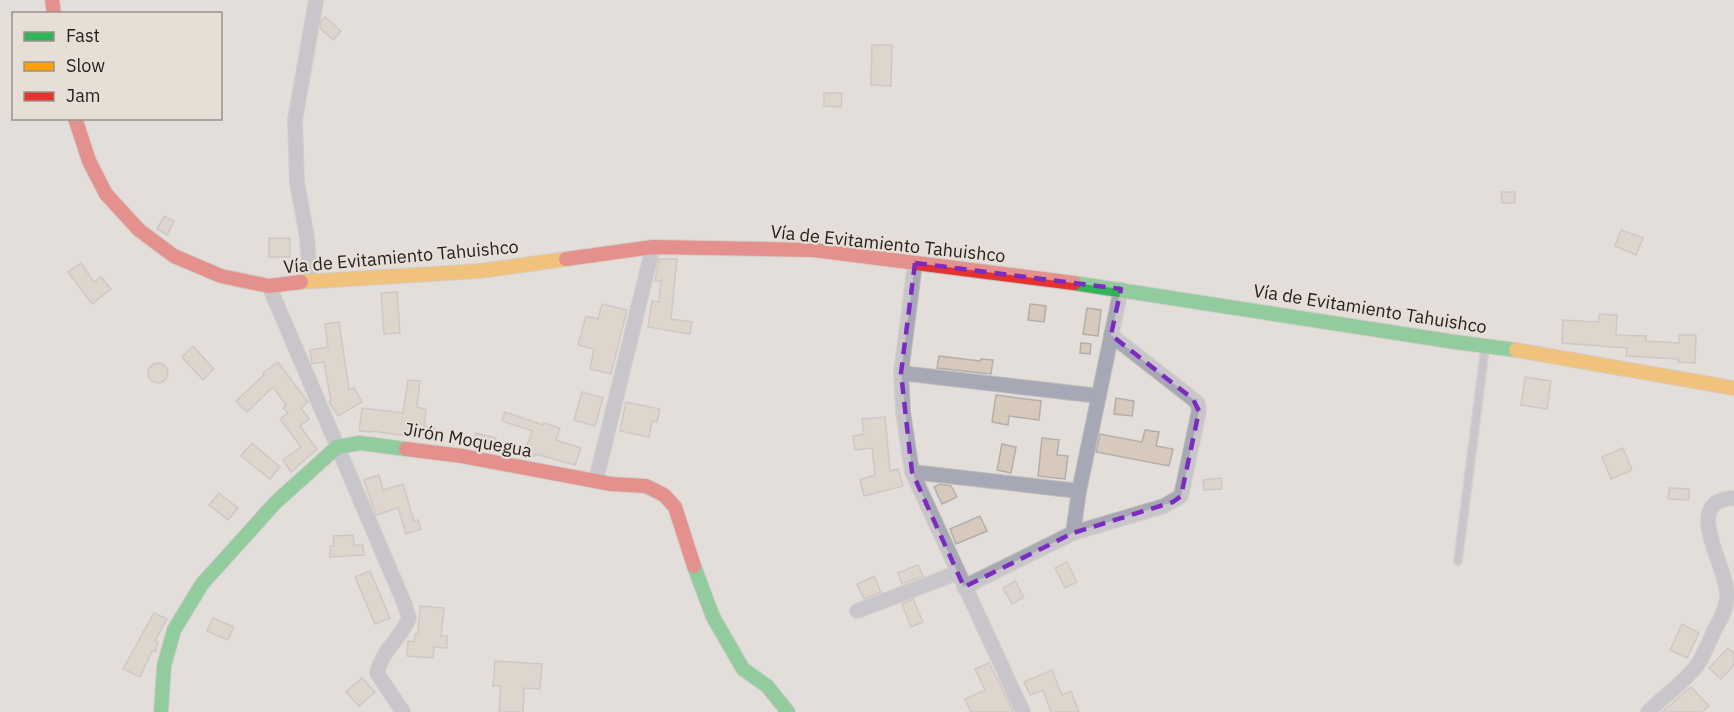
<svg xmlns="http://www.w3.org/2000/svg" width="1734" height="712" viewBox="0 0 1734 712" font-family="'IBM Plex Sans',sans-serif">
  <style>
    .building { fill: #d7c9bc; stroke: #b2aeab; stroke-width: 1.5 }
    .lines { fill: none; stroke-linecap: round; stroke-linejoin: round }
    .lane-casing { stroke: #c0bcb9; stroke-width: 10 }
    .street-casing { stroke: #c0bcb9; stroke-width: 16 }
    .fast-casing { stroke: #c0bcb9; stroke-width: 16 }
    .slow-casing { stroke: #c0bcb9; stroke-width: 16 }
    .jam-casing { stroke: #c0bcb9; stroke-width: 16 }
    .lane { stroke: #a7a8b5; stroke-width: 7 }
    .street { stroke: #a7a8b5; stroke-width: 14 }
    .fast { stroke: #30b455; stroke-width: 14 }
    .slow { stroke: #ff9f0a; stroke-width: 14 }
    .jam { stroke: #e5322d; stroke-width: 14 }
    .marked { fill: none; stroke: #7b2cbf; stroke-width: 4.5; stroke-dasharray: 12 8; stroke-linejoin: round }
    .labels { text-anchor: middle; stroke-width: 4.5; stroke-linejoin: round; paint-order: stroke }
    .street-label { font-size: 18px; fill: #24211e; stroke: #e7ded6 }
  </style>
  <rect width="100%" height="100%" fill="#e3deda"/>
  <g class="building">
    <polygon points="325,17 341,31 333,40 320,28 321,21"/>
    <polygon points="872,45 892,45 891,86 871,85"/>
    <polygon points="824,93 842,93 841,107 824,106"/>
    <polygon points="1501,192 1515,192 1515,203 1502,203"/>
    <polygon points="164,216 174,221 167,235 157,229"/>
    <polygon points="1621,230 1643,238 1636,255 1615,246"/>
    <rect x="269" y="238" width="21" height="19"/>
    <polygon points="659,259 677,259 671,319 692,322 690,334 648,327 652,301 659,302 661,281 655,281"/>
    <polygon points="81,263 94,282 101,277 111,289 92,304 68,272"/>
    <polygon points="397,292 400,333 384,334 381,293"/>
    <polygon points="602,304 627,310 611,374 590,369 594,349 578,345 586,316 598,319"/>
    <polygon points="1030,304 1046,306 1044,322 1028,320"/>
    <polygon points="1087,308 1101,310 1098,336 1083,334"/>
    <polygon points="1599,314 1617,315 1616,335 1646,336 1646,341 1679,343 1679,335 1696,335 1695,363 1678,362 1678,359 1626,356 1627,348 1562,343 1563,320 1599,322"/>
    <polygon points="339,322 349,390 354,388 362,402 338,416 329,402 331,401 324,362 312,364 310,350 328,347 325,324"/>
    <polygon points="1081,343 1091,344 1090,354 1080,353"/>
    <polygon points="193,346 214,369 203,380 182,357"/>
    <polygon points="939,356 980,361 981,359 993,360 991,374 937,368"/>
    <polygon points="278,362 308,402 301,408 309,419 300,426 317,449 291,472 283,460 301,447 280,419 288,413 283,408 286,405 273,387 247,412 236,401 264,375 263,373"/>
    <circle cx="158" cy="373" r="10"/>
    <polygon points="1525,377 1551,381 1547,409 1521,405"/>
    <polygon points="408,380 420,381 417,407 426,409 424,426 435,428 433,440 372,431 372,432 359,431 362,408 403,413"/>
    <polygon points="582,392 603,398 595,426 574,420"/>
    <polygon points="996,395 1041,401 1039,420 1009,416 1008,425 992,422"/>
    <polygon points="1116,398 1134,401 1132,416 1114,414"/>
    <polygon points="626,402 660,409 657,422 652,421 649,437 620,431"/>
    <polygon points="505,412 543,425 544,423 560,428 556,440 581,448 575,465 535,454 534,457 524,455 532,431 502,421"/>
    <polygon points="885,417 890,471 898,469 903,486 864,496 860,480 875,475 872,448 855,450 853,436 864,434 862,419"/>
    <polygon points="1145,430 1159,432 1156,446 1173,449 1169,466 1096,452 1100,434 1142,442"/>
    <polygon points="476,433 496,438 493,450 473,446"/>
    <polygon points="1042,438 1059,440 1057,455 1068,456 1065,479 1038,476"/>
    <polygon points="252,443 280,467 270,479 241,456"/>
    <polygon points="1002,444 1016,447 1011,473 997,470"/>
    <polygon points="1623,448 1632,470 1611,479 1602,457"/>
    <polygon points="379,475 383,490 403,484 414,521 418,520 421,529 406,534 398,508 376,515 364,480"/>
    <polygon points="1221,478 1222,489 1204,490 1203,480"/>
    <polygon points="940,484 951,486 957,497 942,504 934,487"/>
    <polygon points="1669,488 1689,489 1689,500 1668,499"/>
    <polygon points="219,493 238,508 228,520 209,505"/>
    <polygon points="980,516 987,531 956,544 950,529"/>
    <polygon points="353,535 354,545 363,545 364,555 330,557 330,546 334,546 333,536"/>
    <polygon points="1067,562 1077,582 1065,588 1055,568"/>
    <polygon points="918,565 923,576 902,584 898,573"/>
    <polygon points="370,571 390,618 375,624 355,577"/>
    <polygon points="874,576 881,592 864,599 857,584"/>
    <polygon points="1015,581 1024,597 1012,604 1003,588"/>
    <polygon points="913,599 923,622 911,627 902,604"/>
    <polygon points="420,606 444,608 441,636 447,636 447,648 434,647 433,658 407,656 408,641 414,642 415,634 418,634"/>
    <polygon points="154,613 167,619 155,641 158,642 155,652 152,651 140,677 123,669"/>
    <polygon points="213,618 234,627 228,640 207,631"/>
    <polygon points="1682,624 1699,633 1687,658 1670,650"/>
    <polygon points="1728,648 1734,653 1734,665 1721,679 1709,668"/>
    <polygon points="495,661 542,664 540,689 524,688 523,712 499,712 501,686 493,686"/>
    <polygon points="989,663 1000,684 1013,712 971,712 965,699 985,690 975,669"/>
    <polygon points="1052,670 1062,695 1071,691 1079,712 1051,712 1043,690 1030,695 1024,682"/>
    <polygon points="362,678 375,692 359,706 346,692"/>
    <polygon points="1691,687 1709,706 1702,712 1662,712"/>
  </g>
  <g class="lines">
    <defs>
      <polyline id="lane" points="1458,561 1485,348"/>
      <g id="street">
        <polyline points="915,263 901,373 903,412 912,472 1023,712"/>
        <polyline points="310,281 307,237 297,182 295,120 316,0"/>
        <path d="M269 286 405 605 409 618C400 640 383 648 377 673L403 712"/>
        <polyline points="901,373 1099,396"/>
        <polyline points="912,472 1079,491"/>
        <polyline points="596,480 653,247"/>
        <polyline points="1073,533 1164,506 1181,496 1199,411 1198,404 1193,399 1111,335"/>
        <polyline points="964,587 1073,533 1079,491 1121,289"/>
        <polyline points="857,611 957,573"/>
        <path d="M1648 712C1661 699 1689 678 1698 664 1704 654 1709 642 1714 631 1720 620 1726 610 1727 597 1729 567 1679 501 1734 498"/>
      </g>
      <g id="fast">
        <polyline points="1074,283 1455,342 1516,350"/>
        <polyline points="694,566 713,617 743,669 767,686 788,712"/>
        <polyline points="161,712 164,666 174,630 202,584 275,503 337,447 360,443 406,449"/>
      </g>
      <g id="slow">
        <polyline points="301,282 480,271 566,259"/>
        <polyline points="1516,350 1734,388"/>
      </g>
      <g id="jam">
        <polyline points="52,0 54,14"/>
        <polyline points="75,118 89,161 106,194 139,230 174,256 221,276 269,286 301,282"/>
        <polyline points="566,259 653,247 814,250 1074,283"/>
        <polyline points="406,449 462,456 611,484 646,486 664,495 675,507 694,566"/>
      </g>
    </defs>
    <use href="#lane" class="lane-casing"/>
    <use href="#street" class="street-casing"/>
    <use href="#fast" class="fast-casing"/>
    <use href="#slow" class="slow-casing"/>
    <use href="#jam" class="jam-casing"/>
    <use href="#lane" class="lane"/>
    <use href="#street" class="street"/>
    <use href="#fast" class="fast"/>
    <use href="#slow" class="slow"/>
    <use href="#jam" class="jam"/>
  </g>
  <path d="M0 0H1734V712H0ZM915 263 1121 289 1111 335 1193 399 1199 411 1181 496 1173 502 1073 533 964 587 912 472 901 373Z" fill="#e3deda" fill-opacity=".55" fill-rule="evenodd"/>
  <path class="marked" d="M915 263 1121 289 1111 335 1193 399 1199 411 1181 496 1173 502 1073 533 964 587 912 472 901 373Z"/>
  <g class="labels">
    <g class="street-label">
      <text transform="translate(888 244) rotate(6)" y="6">Vía de Evitamiento Tahuishco</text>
      <text transform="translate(401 257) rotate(-5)" y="6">Vía de Evitamiento Tahuishco</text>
      <text transform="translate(1370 309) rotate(9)" y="6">Vía de Evitamiento Tahuishco</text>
      <text transform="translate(468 440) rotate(10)" y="6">Jirón Moquegua</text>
    </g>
  </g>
  <rect x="12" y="12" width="210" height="108" fill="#e7ded6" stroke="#99928c" stroke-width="1.5"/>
  <rect x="24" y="32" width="30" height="9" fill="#30b455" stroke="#99928c" stroke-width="1.5"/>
  <text x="66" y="42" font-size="18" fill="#24211e">Fast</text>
  <rect x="24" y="62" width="30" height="9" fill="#ff9f0a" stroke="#99928c" stroke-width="1.5"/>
  <text x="66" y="72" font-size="18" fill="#24211e">Slow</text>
  <rect x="24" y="92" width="30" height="9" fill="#e5322d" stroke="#99928c" stroke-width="1.5"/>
  <text x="66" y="102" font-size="18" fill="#24211e">Jam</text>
</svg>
